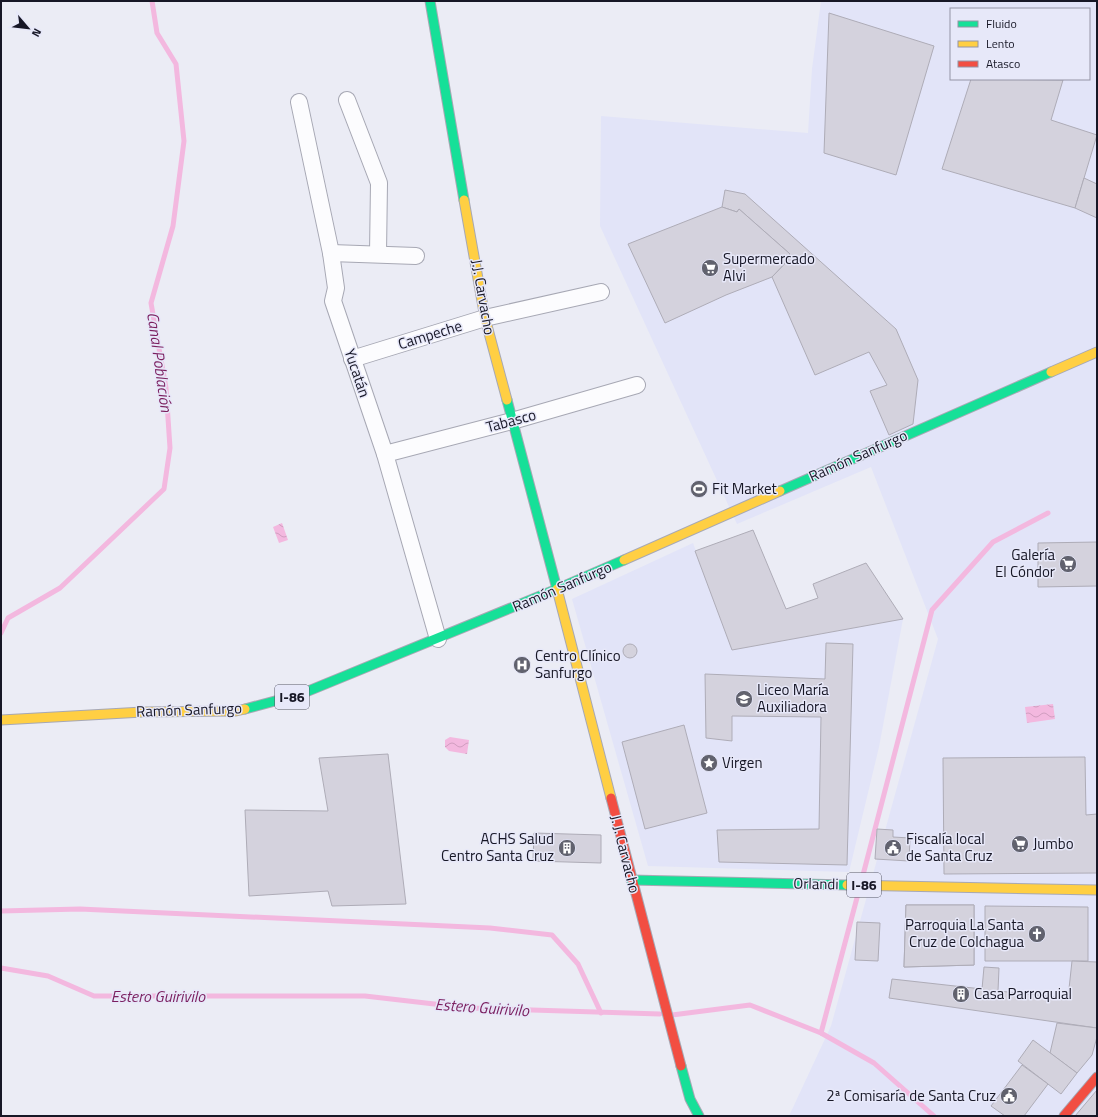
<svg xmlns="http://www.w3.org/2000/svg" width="1098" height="1117" viewBox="0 0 1098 1117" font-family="'Titillium Web',sans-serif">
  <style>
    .built { fill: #e2e4f8; fill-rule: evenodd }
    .water { fill: url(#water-waves) }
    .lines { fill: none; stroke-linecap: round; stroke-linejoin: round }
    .stream { stroke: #f3b8df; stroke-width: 5 }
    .building { fill: #d4d2dd; stroke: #aeacb7; fill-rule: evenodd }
    .street-casing { stroke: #a7a8b4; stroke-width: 18 }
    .fast-casing { stroke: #a7a8b4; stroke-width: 11 }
    .slow-casing { stroke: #a7a8b4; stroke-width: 11 }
    .jam-casing { stroke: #a7a8b4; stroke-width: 11 }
    .street { stroke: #fcfcfe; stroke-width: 16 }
    .fast { stroke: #16e098; stroke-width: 9 }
    .slow { stroke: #ffcf43; stroke-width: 9 }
    .jam { stroke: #f24e42; stroke-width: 9 }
    .labels { text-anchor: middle; stroke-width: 3; stroke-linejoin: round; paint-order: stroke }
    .shield { fill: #e7e8f9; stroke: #555665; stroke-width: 1 }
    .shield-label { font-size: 14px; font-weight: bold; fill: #171726 }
    .poi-label { font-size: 15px; fill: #171726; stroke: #e7e8f9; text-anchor: start }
    .street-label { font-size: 15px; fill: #171726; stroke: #e7e8f9 }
    .water-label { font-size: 16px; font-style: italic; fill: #7b1f5f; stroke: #e7e8f9 }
  </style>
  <defs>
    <pattern id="water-waves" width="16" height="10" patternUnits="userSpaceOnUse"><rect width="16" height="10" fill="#f3b8df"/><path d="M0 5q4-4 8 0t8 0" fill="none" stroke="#d09dbf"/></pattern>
  </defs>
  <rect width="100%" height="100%" fill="#ebecf5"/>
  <g class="built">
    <path d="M821 1H1097V1116H789L831 1026 938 639 871 467 737 524 600 226 601 116 808 133 812 69ZM951 9H1089V79H951Z"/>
    <polygon points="693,543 732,650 903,619 879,747 849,872 648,866 572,599"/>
  </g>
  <g class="water">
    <polygon points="282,523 288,540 279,543 273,527"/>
    <polygon points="1053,704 1055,719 1027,723 1025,707"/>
    <polygon points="450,737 469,740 467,754 449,751 445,747 445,740"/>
  </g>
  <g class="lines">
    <g class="stream">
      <polyline points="1,633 8,618 60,588 164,489 170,448 166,388 151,303 173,226 184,141 176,64 157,33 152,1"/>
      <polyline points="863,875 932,610 993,542 1048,513"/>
      <polyline points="1,911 80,909 490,928 552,935 578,964 601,1013"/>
      <polyline points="1,968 48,976 94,996 365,996 469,1008 660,1014"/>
      <polyline points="672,1015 750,1005 821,1033 874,1063 934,1116"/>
      <polyline points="821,1033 858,894"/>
    </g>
  </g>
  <g class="building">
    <polygon points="829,13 934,46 896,175 824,153"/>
    <polygon points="971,79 1063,80 1051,120 1097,135 1075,208 942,169"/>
    <polygon points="1084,178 1097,184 1097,218 1075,208"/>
    <polygon points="725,190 745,194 896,329 918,380 913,424 889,435 870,391 887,385 869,352 815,375 772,277 789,259 787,257 790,254 739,209 737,212 722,207"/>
    <polygon points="722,207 737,212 739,209 790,254 787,257 789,259 772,277 726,295 665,323 628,244"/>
    <polygon points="753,530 786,609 818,598 813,584 866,563 903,619 732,650 695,551"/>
    <polygon points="1097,542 1097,586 1038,587 1038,543"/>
    <polygon points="826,643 853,644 847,865 719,862 717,830 819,829 821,717 732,716 732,741 706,738 705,674 825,679"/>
    <circle cx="630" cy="651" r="7"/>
    <polygon points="684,725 707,813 645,829 622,742"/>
    <polygon points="388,754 406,904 332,906 328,891 249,896 245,810 328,811 319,758"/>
    <polygon points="1085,757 1086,815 1097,814 1097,873 944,874 943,758"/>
    <polygon points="877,829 893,830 893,837 910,838 909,861 875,859"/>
    <polygon points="534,833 601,835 601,863 533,861"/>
    <path d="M906 905H974V965L904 967ZM923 922H953V946H923Z"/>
    <polygon points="906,905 974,905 974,965 904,967"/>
    <polygon points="985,906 1088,907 1088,961 985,961"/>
    <polygon points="857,922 880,923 878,961 855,960"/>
    <polygon points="1072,961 1097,962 1097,1028 889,998 892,979 982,989 984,967 999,968 998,991 1068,998"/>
    <polygon points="1057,1023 1097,1028 1097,1037 1092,1055 1077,1073 1050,1053"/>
    <polygon points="1033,1040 1077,1073 1061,1094 1018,1061"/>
    <polygon points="1022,1065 1048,1084 1024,1116 1005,1116 991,1106"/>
    <polygon points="1097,1090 1097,1116 1075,1116"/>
  </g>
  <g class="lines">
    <defs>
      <g id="street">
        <polyline points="347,100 379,183 378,253"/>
        <polyline points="299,102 331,253 336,288 333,301 385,454 438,639"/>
        <polyline points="331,253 416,256"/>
        <polyline points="352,359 485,318 601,292"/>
        <polyline points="385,454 512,421 637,385"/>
      </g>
      <g id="fast">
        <polyline points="430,1 464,200"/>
        <polyline points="507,400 557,589"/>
        <polyline points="780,491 1051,372"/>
        <polyline points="245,709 301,694 557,589 624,560"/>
        <polyline points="631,880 847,885"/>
        <polyline points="681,1066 690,1099 699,1116"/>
      </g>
      <g id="slow">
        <polyline points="464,200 485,318 507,400"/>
        <polyline points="1051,372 1097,352"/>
        <polyline points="624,560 780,491"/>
        <polyline points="557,589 611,798"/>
        <polyline points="1,720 143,712 236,711 245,709"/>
        <polyline points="847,885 1097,890"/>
      </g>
      <g id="jam">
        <polyline points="611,798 681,1066"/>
        <polyline points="1064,1116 1097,1077"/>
      </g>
    </defs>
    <use href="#street" class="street-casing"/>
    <use href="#fast" class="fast-casing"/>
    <use href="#slow" class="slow-casing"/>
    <use href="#jam" class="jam-casing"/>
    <use href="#street" class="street"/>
    <use href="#fast" class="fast"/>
    <use href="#slow" class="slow"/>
    <use href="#jam" class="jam"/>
  </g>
  <defs>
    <symbol id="supermarket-disc" viewBox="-11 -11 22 22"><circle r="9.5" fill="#61626e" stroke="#e7e8f9"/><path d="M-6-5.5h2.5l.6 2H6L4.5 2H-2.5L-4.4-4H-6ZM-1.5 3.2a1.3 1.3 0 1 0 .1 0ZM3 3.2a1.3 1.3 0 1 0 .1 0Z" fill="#fff"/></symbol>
    <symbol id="stadium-disc" viewBox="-11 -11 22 22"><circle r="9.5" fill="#61626e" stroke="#e7e8f9"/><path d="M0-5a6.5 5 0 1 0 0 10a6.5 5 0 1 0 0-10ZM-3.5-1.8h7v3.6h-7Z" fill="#fff"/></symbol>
    <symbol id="hospital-disc" viewBox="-11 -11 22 22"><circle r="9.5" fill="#61626e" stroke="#e7e8f9"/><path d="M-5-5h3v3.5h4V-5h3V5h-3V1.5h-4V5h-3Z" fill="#fff"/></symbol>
    <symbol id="school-disc" viewBox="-11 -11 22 22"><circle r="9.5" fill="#61626e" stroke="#e7e8f9"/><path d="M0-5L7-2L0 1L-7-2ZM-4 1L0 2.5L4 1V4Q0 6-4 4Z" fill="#fff"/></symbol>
    <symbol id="sight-disc" viewBox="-11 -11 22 22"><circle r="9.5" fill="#61626e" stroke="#e7e8f9"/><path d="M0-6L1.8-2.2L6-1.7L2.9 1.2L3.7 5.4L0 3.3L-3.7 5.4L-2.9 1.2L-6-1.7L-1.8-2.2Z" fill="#fff"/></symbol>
    <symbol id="building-disc" viewBox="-11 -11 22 22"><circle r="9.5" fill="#61626e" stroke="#e7e8f9"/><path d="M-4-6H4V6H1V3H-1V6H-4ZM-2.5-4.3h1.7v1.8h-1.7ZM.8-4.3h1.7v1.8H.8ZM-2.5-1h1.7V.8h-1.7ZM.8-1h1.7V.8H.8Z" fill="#fff"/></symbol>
    <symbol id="civic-disc" viewBox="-11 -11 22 22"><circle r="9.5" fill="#61626e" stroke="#e7e8f9"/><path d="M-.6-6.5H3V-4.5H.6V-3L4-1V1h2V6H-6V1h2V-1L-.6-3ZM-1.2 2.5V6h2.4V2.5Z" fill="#fff"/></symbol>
    <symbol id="church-disc" viewBox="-11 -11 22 22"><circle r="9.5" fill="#61626e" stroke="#e7e8f9"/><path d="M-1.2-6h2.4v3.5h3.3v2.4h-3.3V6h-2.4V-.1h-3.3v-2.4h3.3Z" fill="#fff"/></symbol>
  </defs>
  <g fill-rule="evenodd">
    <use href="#supermarket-disc" x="700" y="258" width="20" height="20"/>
    <use href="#stadium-disc" x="689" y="479" width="20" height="20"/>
    <use href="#supermarket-disc" x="1058" y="554" width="20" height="20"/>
    <use href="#hospital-disc" x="512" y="655" width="20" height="20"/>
    <use href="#school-disc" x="734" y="689" width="20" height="20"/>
    <use href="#sight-disc" x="699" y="753" width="20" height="20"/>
    <use href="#supermarket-disc" x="1010" y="834" width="20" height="20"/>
    <use href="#building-disc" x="557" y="838" width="20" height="20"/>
    <use href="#civic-disc" x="883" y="838" width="20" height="20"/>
    <use href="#church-disc" x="1027" y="924" width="20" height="20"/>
    <use href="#building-disc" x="951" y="984" width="20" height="20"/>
    <use href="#civic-disc" x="999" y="1086" width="20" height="20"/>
  </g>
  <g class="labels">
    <g class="shield">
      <rect x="275" y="685" width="34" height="24" rx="3"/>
      <rect x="847" y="873" width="34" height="24" rx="3"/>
    </g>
    <g class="shield-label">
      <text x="292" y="702">I-86</text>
      <text x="864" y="890">I-86</text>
    </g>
    <g class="poi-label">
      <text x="723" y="264">Supermercado<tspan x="723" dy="17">Alvi</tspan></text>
      <text x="712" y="494">Fit Market</text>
      <text x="1055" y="560" text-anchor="end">Galería<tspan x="1055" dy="17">El Cóndor</tspan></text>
      <text x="535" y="661">Centro Clínico<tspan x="535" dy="17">Sanfurgo</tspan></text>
      <text x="757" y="695">Liceo María<tspan x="757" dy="17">Auxiliadora</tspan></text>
      <text x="722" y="768">Virgen</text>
      <text x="554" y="844" text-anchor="end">ACHS Salud<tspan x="554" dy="17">Centro Santa Cruz</tspan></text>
      <text x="906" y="844">Fiscalía local<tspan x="906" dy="17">de Santa Cruz</tspan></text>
      <text x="1033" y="849">Jumbo</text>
      <text x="1024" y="930" text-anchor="end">Parroquia La Santa<tspan x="1024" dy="17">Cruz de Colchagua</tspan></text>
      <text x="974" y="999">Casa Parroquial</text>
      <text x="996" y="1101" text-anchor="end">2ª Comisaría de Santa Cruz</text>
    </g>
    <g class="street-label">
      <text transform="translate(483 297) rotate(80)" y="5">J.J. Carvacho</text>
      <text transform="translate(430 335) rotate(-17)" y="5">Campeche</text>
      <text transform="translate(357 373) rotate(71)" y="5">Yucatán</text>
      <text transform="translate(511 421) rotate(-15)" y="5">Tabasco</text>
      <text transform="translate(858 456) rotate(-24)" y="5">Ramón Sanfurgo</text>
      <text transform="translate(562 587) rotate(-23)" y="5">Ramón Sanfurgo</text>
      <text transform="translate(189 710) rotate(-2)" y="5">Ramón Sanfurgo</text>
      <text transform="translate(625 854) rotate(76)" y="5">J. J. Carvacho</text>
      <text transform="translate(816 884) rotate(1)" y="5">Orlandi</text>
    </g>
    <g class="water-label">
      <text transform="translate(160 362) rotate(82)" y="6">Canal Población</text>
      <text x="158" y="1002">Estero Guirivilo</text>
      <text transform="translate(482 1007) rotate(4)" y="6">Estero Guirivilo</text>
    </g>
  </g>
  <rect width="1098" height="1117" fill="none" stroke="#171726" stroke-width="4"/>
  <rect x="950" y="8" width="140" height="72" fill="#e7e8f9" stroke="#9494a5"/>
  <rect x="958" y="21" width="20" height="6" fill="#16e098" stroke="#9494a5"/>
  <text x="986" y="28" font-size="12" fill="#171726">Fluido</text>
  <rect x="958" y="41" width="20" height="6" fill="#ffcf43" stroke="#9494a5"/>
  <text x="986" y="48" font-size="12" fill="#171726">Lento</text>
  <rect x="958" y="61" width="20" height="6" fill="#f24e42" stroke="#9494a5"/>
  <text x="986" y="68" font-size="12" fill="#171726">Atasco</text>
  <g transform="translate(28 28) rotate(118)" stroke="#e7e8f9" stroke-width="3" paint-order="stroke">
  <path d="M0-3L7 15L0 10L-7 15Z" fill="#171726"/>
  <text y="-6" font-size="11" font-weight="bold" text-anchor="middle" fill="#171726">N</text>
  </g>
</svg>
